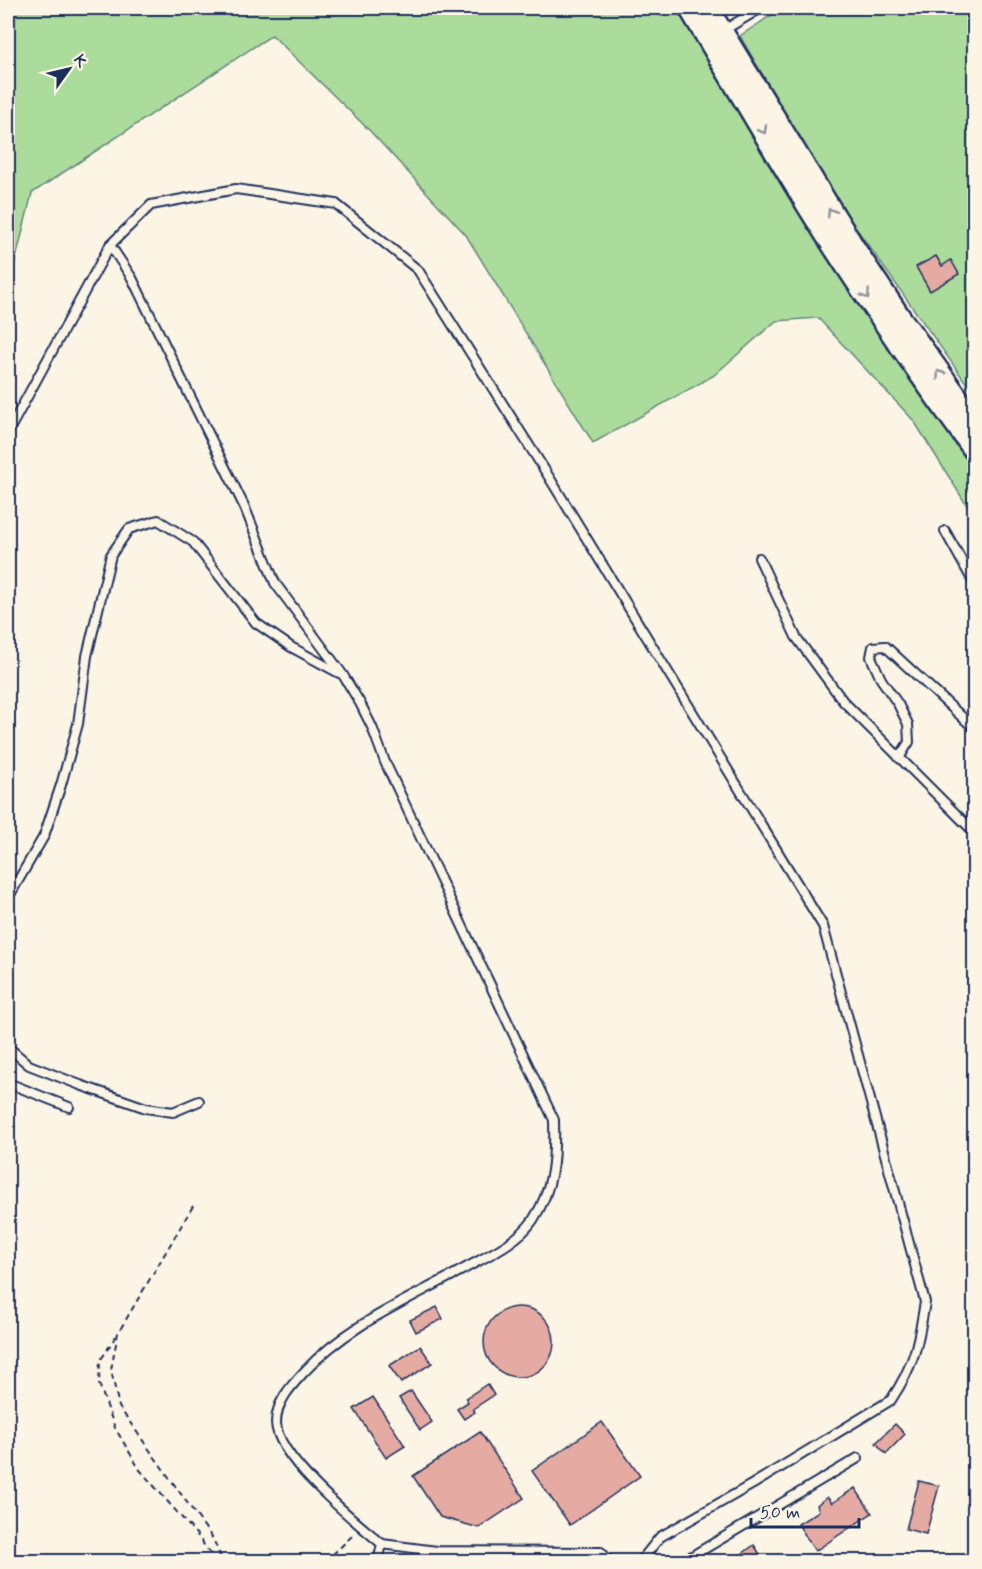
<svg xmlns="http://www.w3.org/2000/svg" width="982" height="1569" viewBox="0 0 982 1569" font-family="Mynerve,sans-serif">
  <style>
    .green { fill: #abdc9c; stroke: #63867d; stroke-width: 1.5 }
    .building { fill: #e5aba3; stroke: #1b2f5e; stroke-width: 1.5 }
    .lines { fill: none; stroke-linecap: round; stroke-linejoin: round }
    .lane-casing { stroke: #1b2f5e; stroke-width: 12 }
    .secondary-casing { stroke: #1b2f5e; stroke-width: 26 }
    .path { stroke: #1b2f5e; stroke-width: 2; stroke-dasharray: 6 4.5; stroke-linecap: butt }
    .lane { stroke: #fcf5e5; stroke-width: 8 }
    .secondary { stroke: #fcf5e5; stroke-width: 21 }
    .oneway { stroke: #8c92a2 }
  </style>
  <rect width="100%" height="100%" fill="#fcf5e5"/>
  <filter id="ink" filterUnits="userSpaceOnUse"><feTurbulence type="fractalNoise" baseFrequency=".0167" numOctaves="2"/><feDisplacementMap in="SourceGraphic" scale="12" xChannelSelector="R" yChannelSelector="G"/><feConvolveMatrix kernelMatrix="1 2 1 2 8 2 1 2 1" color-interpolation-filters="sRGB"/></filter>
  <g filter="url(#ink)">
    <g class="green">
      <polygon points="8,8 690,8 974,449 974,517 914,421 818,318 776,321 713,376 593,443 466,235 370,131 272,35 32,193 8,291"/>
      <polygon points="782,8 974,8 974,394 834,197 740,36"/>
    </g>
    <g class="building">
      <polygon points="936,256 942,266 951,260 959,274 930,291 916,267"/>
      <polygon points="437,1307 443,1319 416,1332 410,1320"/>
      <circle cx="519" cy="1342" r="35"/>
      <polygon points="420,1346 432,1363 401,1383 389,1366"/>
      <polygon points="487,1384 494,1395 473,1409 475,1412 464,1419 457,1409 468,1402 466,1398"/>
      <polygon points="411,1391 432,1422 420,1430 399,1398"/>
      <polygon points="373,1397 405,1446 386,1458 354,1409"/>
      <polygon points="602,1422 640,1476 570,1525 532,1471"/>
      <polygon points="895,1424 905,1434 886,1454 876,1443"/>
      <polygon points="480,1432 524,1498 479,1528 440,1517 413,1476"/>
      <polygon points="919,1481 939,1486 926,1534 906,1529"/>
      <polygon points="855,1488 872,1513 815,1551 798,1524 819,1511 817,1505 827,1497 832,1503"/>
      <polygon points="754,1545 765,1562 731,1562"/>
    </g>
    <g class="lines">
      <defs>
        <g id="lane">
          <polyline points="724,30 761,8"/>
          <path d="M110 245 132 278 245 508 275 583 343 675 360 703 372 727 385 762 554 1120C555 1157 554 1188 533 1220 520 1240 491 1254 471 1265 413 1298 349 1323 304 1372 291 1386 276 1402 276 1423 277 1459 355 1521 382 1544"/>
          <path d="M8 432 110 245 151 205 236 189 336 204 418 270 549 477 823 926 925 1302C918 1344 915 1364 891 1400L753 1484 660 1537 640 1562"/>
          <polyline points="945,531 974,583"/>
          <polyline points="759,558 796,637 843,701 974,832"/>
          <polyline points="899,758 909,742 908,724 898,704 881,679 871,657 873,647 885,646 974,728"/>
          <polyline points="8,898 44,836 61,785 78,724 87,656 111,555 129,529 158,520 193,542 256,623 291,647 339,673"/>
          <polyline points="8,1047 29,1065 80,1085 146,1108 173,1112 199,1101"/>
          <polyline points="8,1083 69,1107"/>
          <polyline points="378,1562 382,1544 437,1551 601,1552 610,1562"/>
          <polyline points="682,1562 858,1458"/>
        </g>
        <g id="secondary">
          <path d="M690 8C729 73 767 139 807 204 859 288 916 369 974 449"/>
          <polyline points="707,8 855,250 900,318 974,421"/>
        </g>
      </defs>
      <use href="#lane" class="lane-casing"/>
      <use href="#secondary" class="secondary-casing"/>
      <g class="path">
        <polyline points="193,1206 118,1333 111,1370 119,1407 213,1539 223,1562"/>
        <polyline points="116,1336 100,1361 99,1384 115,1428 140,1470 197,1535 216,1562"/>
        <polyline points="325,1562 353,1535"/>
      </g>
      <use href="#lane" class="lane"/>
      <use href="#secondary" class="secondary"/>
    </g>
    <defs><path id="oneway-chevron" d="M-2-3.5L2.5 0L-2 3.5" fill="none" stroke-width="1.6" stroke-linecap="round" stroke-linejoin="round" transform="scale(1.5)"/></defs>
    <g class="oneway">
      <use href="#oneway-chevron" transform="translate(763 130) rotate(59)"/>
      <use href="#oneway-chevron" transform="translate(831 212) rotate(-122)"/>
      <use href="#oneway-chevron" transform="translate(866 295) rotate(56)"/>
      <use href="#oneway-chevron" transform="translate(940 374) rotate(-126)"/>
    </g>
  </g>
  <rect width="982" height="1569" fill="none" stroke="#fcf5e5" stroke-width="30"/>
  <rect x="15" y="15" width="952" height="1539" fill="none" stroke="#1b2f5e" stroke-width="2" filter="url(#ink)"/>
  <g transform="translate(69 69) rotate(56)" stroke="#fcf5e5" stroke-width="4.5" paint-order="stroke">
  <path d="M0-4.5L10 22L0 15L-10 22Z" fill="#1b2f5e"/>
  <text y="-9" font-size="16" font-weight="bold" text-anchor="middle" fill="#1b2f5e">K</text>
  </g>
  <path d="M751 1518v9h108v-9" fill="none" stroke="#1b2f5e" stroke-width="3"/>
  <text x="760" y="1518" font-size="18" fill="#1b2f5e" stroke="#fcf5e5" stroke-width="4.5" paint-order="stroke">50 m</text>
</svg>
